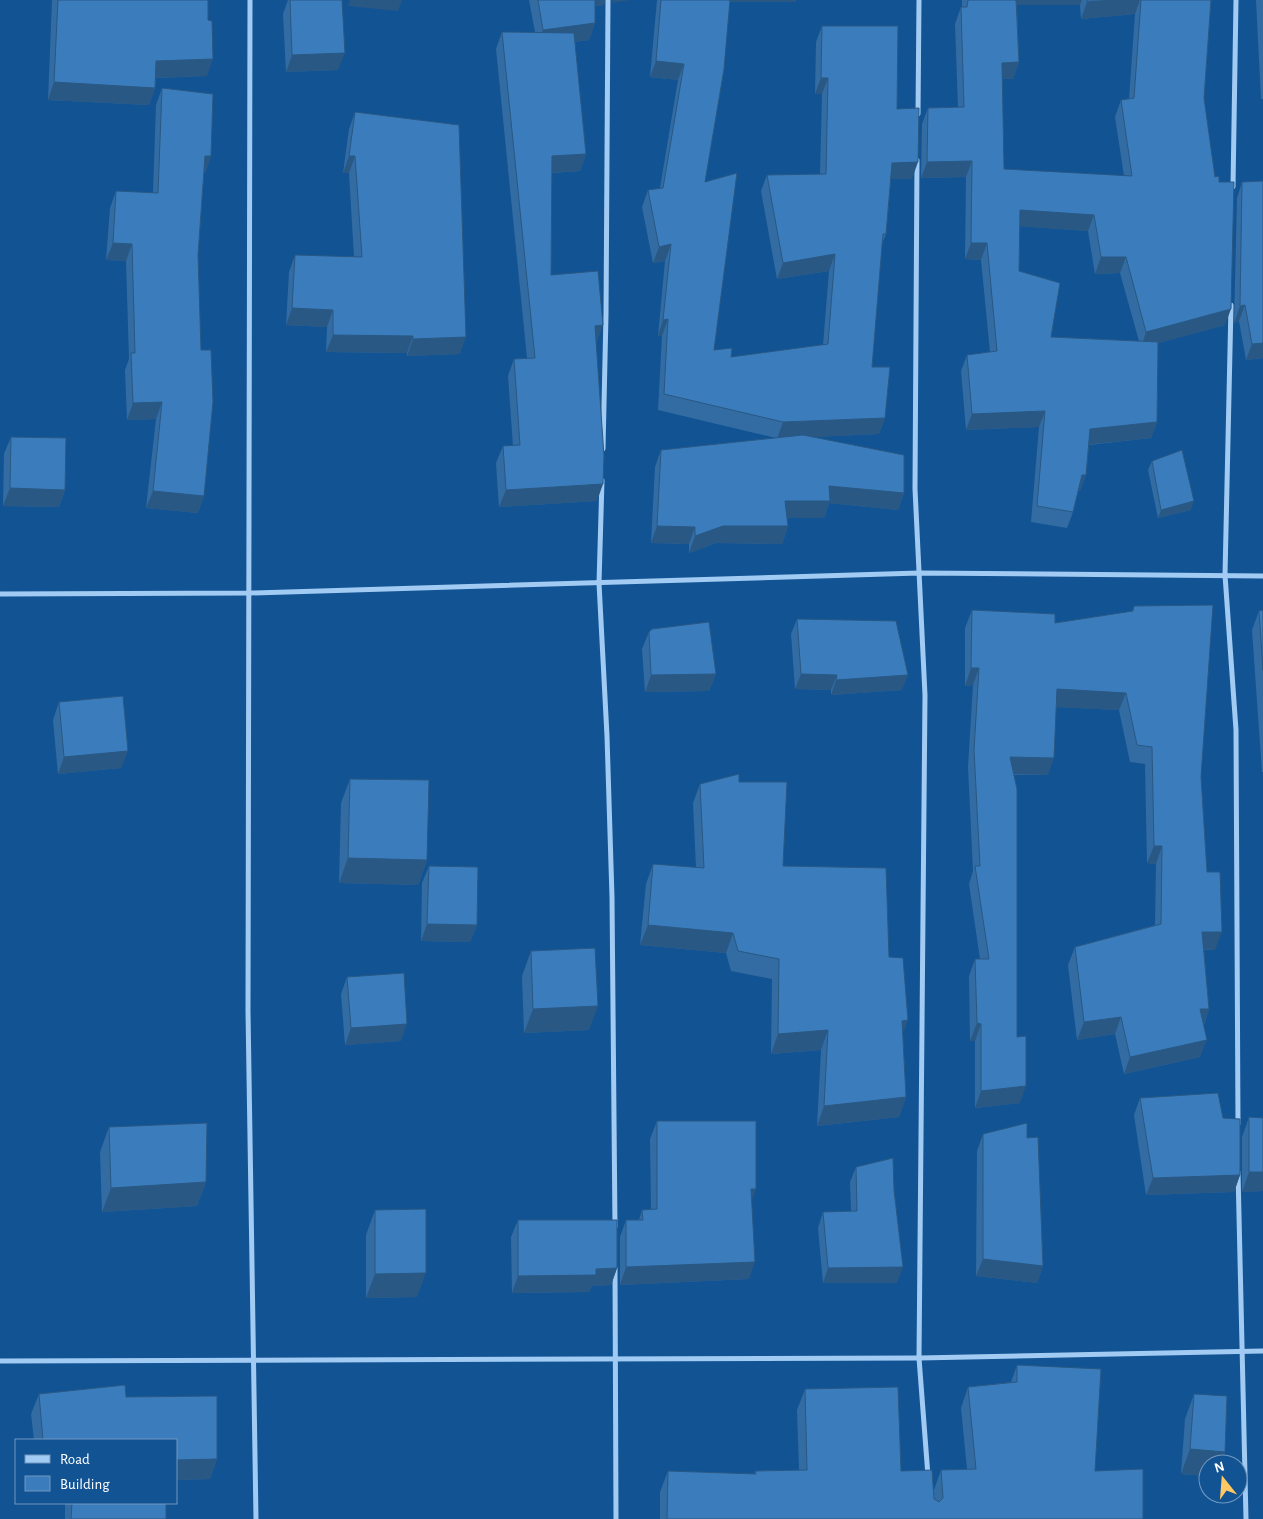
<svg xmlns="http://www.w3.org/2000/svg" width="1263" height="1519" viewBox="0 0 1263 1519" font-family="'Alegreya Sans',sans-serif">
  <style>
    .lines { fill: none; stroke-linecap: round; stroke-linejoin: round }
    .minor { stroke: #a1cbf2; stroke-width: 5 }
    .wall { fill: #336ca2; fill-rule: evenodd }
    .shaded-wall { fill: #295884 }
    .building { fill: #3b7dbc; stroke: #295884 }
  </style>
  <rect width="100%" height="100%" fill="#125394"/>
  <g class="lines">
    <g class="minor">
      <polyline points="250,0 248,1011 256,1519"/>
      <polyline points="918,114 919,0"/>
      <polyline points="917,160 915,489 925,695 919,1358 928,1476"/>
      <polyline points="1233,187 1236,0"/>
      <polyline points="1231,305 1225,575 1236,730 1238,1124"/>
      <polyline points="603,449 606,315 608,0"/>
      <polyline points="602,480 599,583 607,736 612,897 615,1227"/>
      <polyline points="0,594 250,593 919,573 1263,576"/>
      <polyline points="1238,1172 1246,1519"/>
      <polyline points="615,1268 616,1519"/>
      <polyline points="0,1361 919,1358 1263,1351"/>
    </g>
  </g>
  <g class="wall">
    <polygon points="52,0 208,0 207,76 156,78 155,88 149,105 48,100"/>
    <polygon points="288,0 342,0 338,70 286,72 283,14"/>
    <polygon points="529,0 605,0 604,5 595,6 595,23 589,40 574,42 586,154 580,171 552,173 551,275 597,342 596,342 597,501 499,507 496,463 503,446 513,446 508,376 514,359 527,358 496,49 502,32 535,32"/>
    <polygon points="657,0 796,0 795,2 730,2 705,182 714,350 731,357 823,345 829,271 777,279 761,191 767,175 820,174 822,94 815,94 816,42 822,26 897,109 912,179 891,179 886,234 882,244 872,367 885,418 879,434 811,437 904,493 898,510 829,503 824,518 787,518 788,526 782,544 716,543 689,553 689,544 651,543 655,467 661,450 776,438 658,410 662,336 658,336 665,261 653,263 642,207 648,190 660,188 678,80 650,77"/>
    <path d="M962 0H1211L1204 98 1225 325 1158 343 1157 422 1151 438 1089 445 1086 475 1080 491H1078L1073 512 1067 528 1031 522 1039 427 966 430 961 371 967 355 990 352 981 260 965 259 966 177 921 178 922 124 928 108 958 107 955 24 961 7H962ZM1017 5H1080L1081 19 1135 14 1129 99 1121 100 1115 117 1124 176 1004 169 1002 79H1013L1019 62ZM1020 226 1088 231 1095 274 1120 273 1139 341 1051 337 1019 271Z"/>
    <polygon points="1256,0 1263,0 1263,99 1261,99"/>
    <polygon points="162,88 211,156 205,173 204,173 198,255 204,496 198,513 146,508 156,419 127,420 125,370 129,359 126,261 106,260 110,208 116,191 153,193 156,105"/>
    <polygon points="355,112 460,354 407,356 407,353 326,352 327,327 286,325 289,272 295,255 354,257 349,173 343,173 349,129"/>
    <polygon points="1263,181 1263,358 1246,360 1239,321 1234,323 1237,198 1242,182"/>
    <polygon points="11,437 65,490 59,507 3,506 4,454"/>
    <polygon points="1152,461 1191,510 1158,518 1148,470"/>
    <polygon points="1134,606 1201,777 1207,872 1215,950 1204,950 1209,1009 1204,1025 1200,1057 1124,1074 1115,1034 1077,1040 1068,965 1075,947 1155,925 1156,864 1147,863 1145,764 1130,762 1119,710 1056,707 1048,775 1014,775 1017,1037 1020,1103 975,1108 975,1041 970,1041 969,976 975,959 980,959 969,884 973,871 968,767 973,685 965,686 965,628 972,610 1055,623 1132,611"/>
    <polygon points="1263,610 1263,772 1262,772 1252,630 1259,611"/>
    <polygon points="797,619 902,690 831,695 831,690 795,689 791,634"/>
    <polygon points="649,632 716,674 709,691 645,692 642,649"/>
    <polygon points="59,702 121,768 58,774 53,720"/>
    <polygon points="350,779 427,860 418,885 339,883 341,803"/>
    <polygon points="739,782 783,866 889,957 903,1035 906,1097 899,1117 817,1126 821,1050 771,1054 772,979 731,971 726,953 640,945 646,884 653,864 696,868 693,803 700,784"/>
    <polygon points="429,866 477,925 470,942 421,941 422,883"/>
    <polygon points="531,951 589,1030 524,1033 522,976"/>
    <polygon points="347,977 401,1041 345,1045 341,994"/>
    <polygon points="1140,1098 1223,1118 1240,1175 1234,1192 1146,1195 1134,1115"/>
    <polygon points="1249,1117 1263,1191 1242,1192 1242,1137"/>
    <polygon points="657,1121 752,1200 749,1279 620,1285 620,1237 626,1220 639,1220 642,1210 651,1209 650,1139"/>
    <polygon points="109,1127 206,1182 197,1206 102,1212 100,1152"/>
    <polygon points="983,1134 1027,1138 1043,1266 1037,1283 976,1276 977,1151"/>
    <polygon points="856,1167 894,1190 897,1283 823,1283 818,1228 823,1212 851,1211 850,1182"/>
    <polygon points="375,1210 417,1297 366,1298 366,1235"/>
    <polygon points="518,1220 617,1268 611,1285 592,1286 589,1292 512,1293 511,1237"/>
    <polygon points="1017,1365 1095,1471 1143,1519 660,1519 660,1492 668,1471 754,1474 755,1471 799,1470 797,1410 805,1389 901,1471 934,1490 941,1470 967,1469 961,1408 968,1387 1011,1382"/>
    <polygon points="125,1385 126,1397 217,1396 217,1459 210,1479 176,1480 176,1440 34,1440 31,1414 39,1394"/>
    <polygon points="1194,1394 1225,1452 1221,1464 1208,1464 1208,1476 1181,1474 1185,1419"/>
    <rect x="65" y="1503" width="101" height="16"/>
  </g>
  <g class="shaded-wall">
    <polygon points="350,0 402,0 398,11 348,6"/>
    <polygon points="592,0 605,0 604,5 589,7"/>
    <polygon points="613,0 630,0 612,3"/>
    <polygon points="727,0 796,0 795,2 726,2"/>
    <polygon points="1012,0 1082,0 1080,5 1010,5"/>
    <polygon points="1113,0 1140,0 1135,14 1081,19 1087,2"/>
    <polygon points="595,23 589,40 537,47 543,30"/>
    <polygon points="345,53 338,70 286,72 292,55"/>
    <polygon points="213,59 207,76 150,78 156,61"/>
    <polygon points="656,61 684,64 678,80 650,77"/>
    <polygon points="1019,62 1013,79 996,79 1002,63"/>
    <polygon points="821,78 828,78 822,94 815,94"/>
    <polygon points="54,82 155,88 149,105 48,100"/>
    <polygon points="586,154 580,171 546,173 552,156"/>
    <polygon points="205,156 211,156 205,173 199,173"/>
    <polygon points="349,156 355,156 349,173 343,173"/>
    <polygon points="972,161 966,177 921,178 927,162"/>
    <polygon points="918,162 912,179 886,179 892,163"/>
    <polygon points="1020,210 1094,215 1088,231 1014,226"/>
    <polygon points="113,243 132,244 126,261 106,260"/>
    <polygon points="971,243 987,243 981,260 965,259"/>
    <polygon points="671,244 665,261 653,263 659,247"/>
    <polygon points="835,254 829,271 777,279 783,263"/>
    <polygon points="1101,257 1126,257 1120,273 1095,274"/>
    <polygon points="1245,305 1239,321 1234,323 1240,306"/>
    <polygon points="292,308 333,310 327,327 286,325"/>
    <polygon points="1231,309 1225,325 1141,348 1146,332"/>
    <polygon points="668,319 662,336 658,336 663,320"/>
    <polygon points="603,325 597,342 589,343 595,326"/>
    <polygon points="333,335 413,336 407,353 326,352"/>
    <polygon points="466,337 460,354 407,356 413,339"/>
    <polygon points="1263,343 1263,358 1246,360 1252,344"/>
    <polygon points="162,402 156,419 127,420 133,403"/>
    <polygon points="1045,411 1039,427 966,430 972,414"/>
    <polygon points="885,418 879,434 777,439 783,422"/>
    <polygon points="1157,422 1151,438 1084,445 1090,429"/>
    <polygon points="1082,475 1086,475 1080,491 1076,491"/>
    <polygon points="603,484 597,501 499,507 506,490"/>
    <polygon points="829,486 904,493 898,510 829,503 824,518 778,518 785,501"/>
    <polygon points="10,488 65,490 59,507 3,506"/>
    <polygon points="153,491 204,496 198,513 146,508"/>
    <polygon points="1194,501 1191,510 1158,518 1161,510"/>
    <polygon points="657,526 695,527 689,544 651,543"/>
    <polygon points="723,526 788,526 782,544 716,543 689,553 695,536"/>
    <polygon points="971,668 979,668 973,685 965,686"/>
    <polygon points="716,674 709,691 645,692 651,675"/>
    <polygon points="801,674 837,675 831,690 795,689"/>
    <polygon points="908,675 902,690 831,695 836,680"/>
    <polygon points="1057,689 1126,693 1119,710 1051,707"/>
    <polygon points="128,751 121,768 58,774 64,757"/>
    <polygon points="1010,757 1054,758 1048,775 1004,774"/>
    <polygon points="1154,846 1162,846 1156,864 1147,863"/>
    <polygon points="348,858 427,860 418,885 339,883"/>
    <polygon points="427,924 477,925 470,942 421,941"/>
    <polygon points="648,925 733,933 726,953 640,945"/>
    <polygon points="1202,932 1222,932 1215,950 1196,949"/>
    <polygon points="598,1006 589,1030 524,1033 533,1009"/>
    <polygon points="1200,1009 1209,1009 1203,1027"/>
    <polygon points="1121,1017 1115,1034 1077,1040 1084,1022"/>
    <polygon points="908,1020 901,1039 902,1021"/>
    <polygon points="977,1023 981,1024 975,1041 970,1041"/>
    <polygon points="407,1024 401,1041 345,1045 351,1028"/>
    <polygon points="828,1030 821,1050 771,1054 778,1034"/>
    <polygon points="1207,1040 1200,1057 1124,1074 1130,1057"/>
    <polygon points="1026,1086 1020,1103 975,1108 981,1091"/>
    <polygon points="906,1097 899,1117 817,1126 824,1106"/>
    <polygon points="1249,1172 1263,1172 1263,1191 1242,1192"/>
    <polygon points="1240,1175 1234,1192 1146,1195 1153,1178"/>
    <polygon points="206,1182 197,1206 102,1212 111,1188"/>
    <polygon points="751,1189 756,1189 750,1206"/>
    <polygon points="983,1259 1043,1266 1037,1283 976,1276"/>
    <polygon points="755,1262 749,1279 620,1285 626,1267"/>
    <polygon points="903,1267 897,1283 823,1283 828,1268"/>
    <polygon points="617,1268 611,1285 592,1286 589,1292 512,1293 518,1276 596,1269"/>
    <polygon points="426,1273 417,1297 366,1298 375,1274"/>
    <polygon points="1190,1449 1225,1452 1221,1464 1208,1464 1208,1476 1181,1474"/>
    <polygon points="217,1459 210,1479 176,1480 176,1460"/>
  </g>
  <g class="building">
    <polygon points="58,0 208,0 208,20 212,21 213,59 156,61 155,88 54,82"/>
    <polygon points="290,0 342,0 345,53 292,55"/>
    <polygon points="538,0 595,0 595,23 543,30"/>
    <polygon points="661,0 730,0 724,69 705,182 737,173 714,350 732,348 731,357 828,344 835,254 783,263 767,175 826,174 828,78 821,78 822,26 898,26 897,109 919,108 918,162 892,163 886,234 883,234 872,367 890,367 885,418 783,422 664,394 668,319 663,320 671,244 659,247 648,190 663,188 684,64 656,61"/>
    <polygon points="968,0 1016,0 1019,62 1002,63 1004,169 1132,176 1121,100 1134,98 1141,0 1211,0 1204,98 1215,177 1219,176 1219,182 1234,182 1231,309 1146,332 1126,257 1101,257 1094,215 1020,210 1019,271 1060,283 1051,337 1158,342 1157,422 1090,429 1086,475 1082,475 1073,512 1037,506 1045,411 972,414 967,355 997,351 987,243 971,243 972,161 927,162 928,108 964,107 961,7 967,7"/>
    <polygon points="1087,0 1113,0 1087,2"/>
    <polygon points="502,32 574,33 586,154 552,156 551,275 598,271 603,325 595,326 604,456 603,484 506,490 503,446 520,445 514,359 535,358"/>
    <polygon points="162,88 213,94 211,156 205,156 198,255 201,350 211,350 213,402 204,496 153,491 162,402 133,403 131,353 135,353 132,244 113,243 116,191 158,193"/>
    <polygon points="355,112 459,125 466,337 413,339 413,336 333,335 333,310 292,308 295,255 362,257 355,156 349,156"/>
    <polygon points="1263,181 1263,343 1252,344 1245,305 1240,306 1242,182"/>
    <polygon points="803,435 904,455 904,493 829,486 830,501 785,501 788,526 723,526 695,536 695,527 657,526 661,450"/>
    <polygon points="11,437 66,438 65,490 10,488"/>
    <polygon points="1182,450 1194,501 1161,510 1152,461"/>
    <polygon points="1213,605 1201,777 1207,872 1220,872 1222,932 1202,932 1209,1009 1200,1009 1207,1040 1130,1057 1121,1017 1084,1022 1075,947 1161,924 1162,846 1154,846 1152,747 1137,745 1126,693 1057,689 1054,758 1010,757 1017,789 1017,1037 1026,1036 1026,1086 981,1091 981,1024 977,1023 975,959 989,959 975,866 980,866 974,750 979,668 971,668 972,610 1055,614 1055,623 1133,611 1134,606"/>
    <polygon points="1263,610 1263,670 1259,611"/>
    <polygon points="797,619 896,621 908,675 836,680 837,675 801,674"/>
    <polygon points="709,622 716,674 651,675 649,632 652,629"/>
    <polygon points="123,696 128,751 64,757 59,702"/>
    <polygon points="739,774 739,782 787,782 783,866 886,868 889,957 903,958 908,1020 902,1021 906,1097 824,1106 828,1030 778,1034 779,959 738,951 733,933 648,925 653,864 704,868 700,784"/>
    <polygon points="350,779 429,780 427,860 348,858"/>
    <polygon points="429,866 478,867 477,925 427,924"/>
    <polygon points="595,948 598,1006 533,1009 531,951"/>
    <polygon points="404,973 407,1024 351,1028 347,977"/>
    <polygon points="1218,1093 1223,1118 1240,1119 1240,1175 1153,1178 1140,1098"/>
    <polygon points="1249,1117 1263,1118 1263,1172 1249,1172"/>
    <polygon points="657,1121 756,1121 756,1189 751,1189 755,1262 626,1267 626,1220 643,1220 642,1210 657,1209"/>
    <polygon points="207,1123 206,1182 111,1188 109,1127"/>
    <polygon points="1027,1123 1027,1138 1038,1137 1043,1266 983,1259 983,1134"/>
    <polygon points="893,1158 894,1190 903,1267 828,1268 823,1212 857,1211 856,1167"/>
    <polygon points="426,1209 426,1273 375,1274 375,1210"/>
    <polygon points="518,1220 617,1220 617,1268 596,1269 596,1275 518,1276"/>
    <polygon points="1017,1365 1101,1369 1095,1471 1143,1469 1143,1519 667,1519 668,1471 756,1474 755,1471 807,1470 805,1389 898,1387 901,1471 932,1470 934,1499 939,1502 943,1498 941,1470 976,1469 968,1387 1017,1382"/>
    <polygon points="125,1385 126,1397 217,1396 217,1459 176,1460 176,1440 43,1440 39,1394"/>
    <polygon points="1194,1394 1227,1396 1225,1452 1190,1449"/>
    <polygon points="72,1503 166,1503 166,1519 71,1519"/>
  </g>
  <rect x="15" y="1439" width="162" height="65" fill="#125394" stroke="#7198bf"/>
  <rect x="25" y="1455" width="25" height="8" fill="#a1cbf2" stroke="#7198bf"/>
  <text x="60" y="1464" font-size="15" fill="#ffffff">Road</text>
  <rect x="25" y="1476" width="25" height="15" fill="#3b7dbc" stroke="#7198bf"/>
  <text x="60" y="1489" font-size="15" fill="#ffffff">Building</text>
  <g transform="translate(1223 1479) rotate(343)"><circle r="24" fill="#125394" stroke="#7198bf"/>
  <path d="M0-4L9 19L0 12L-9 19Z" fill="#ffc862"/>
  <text y="-8" font-size="14" font-weight="bold" text-anchor="middle" fill="#ffffff">N</text>
  </g>
</svg>
